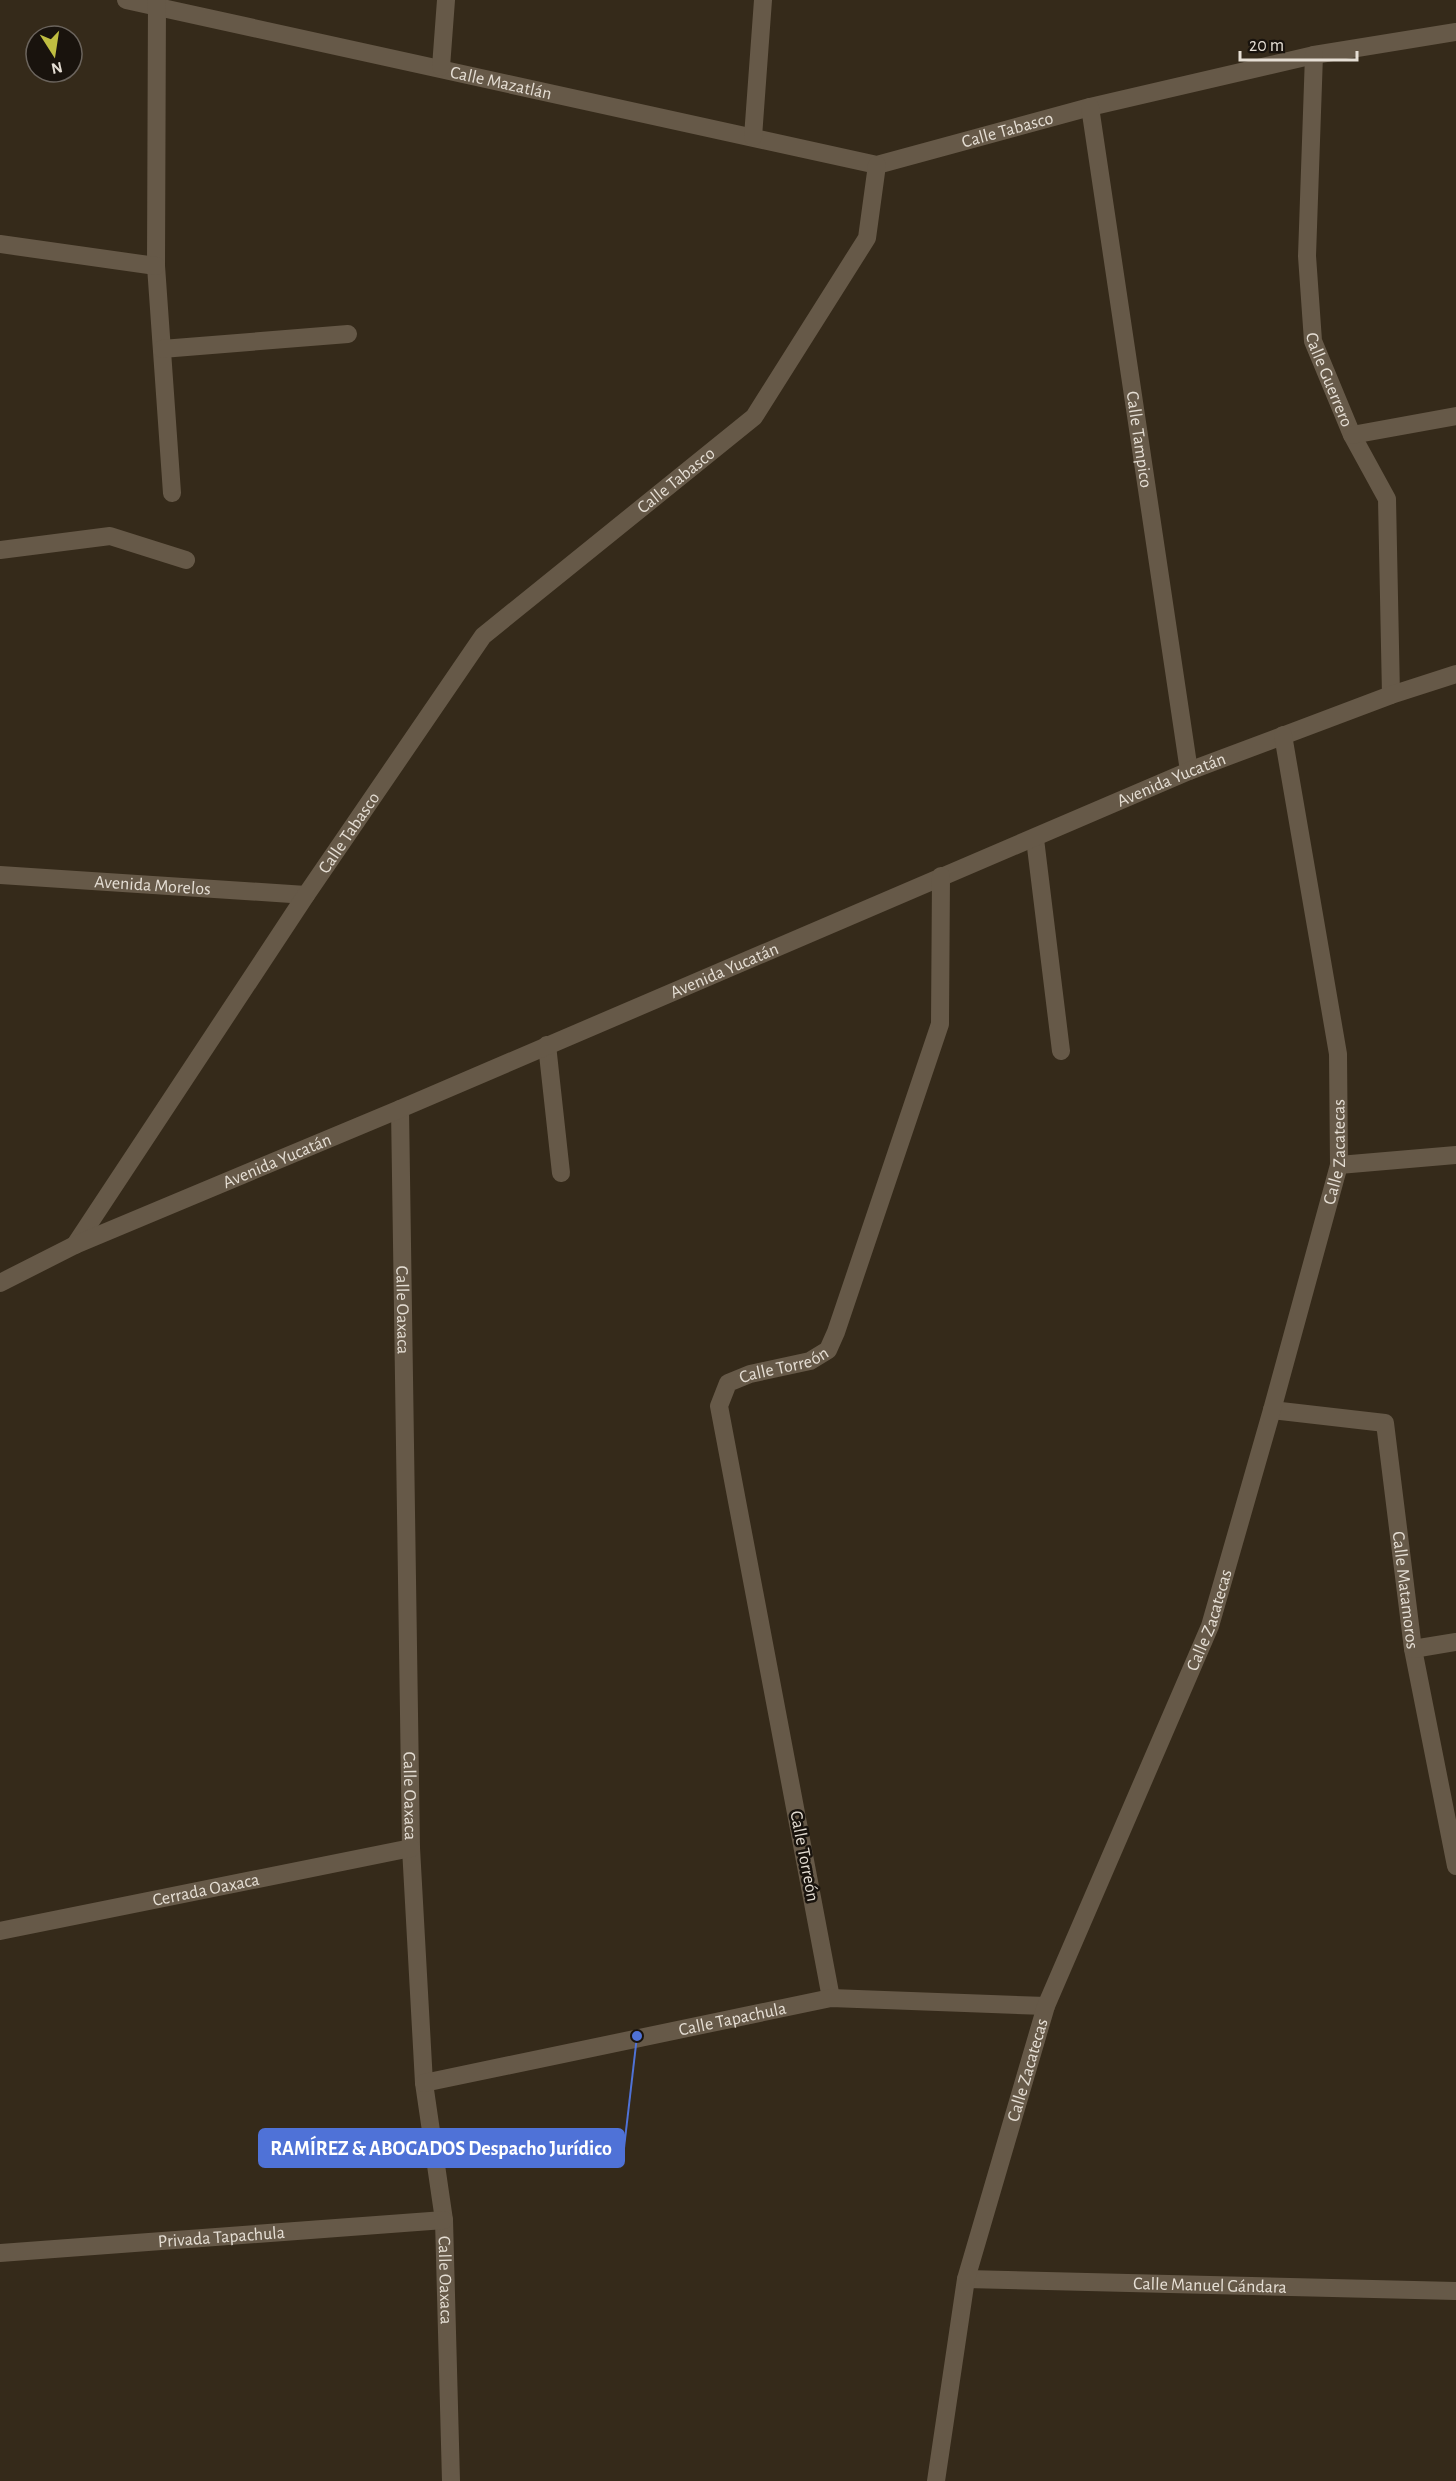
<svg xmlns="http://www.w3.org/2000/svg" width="1456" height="2481" viewBox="0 0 1456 2481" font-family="'Alegreya Sans',sans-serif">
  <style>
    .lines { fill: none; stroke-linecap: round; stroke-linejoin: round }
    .minor { stroke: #665948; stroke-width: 18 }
    .labels { text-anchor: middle; stroke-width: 5; stroke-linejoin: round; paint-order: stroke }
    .street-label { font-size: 18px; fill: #e5ded4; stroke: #19130d }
    .leader { fill: none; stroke: #4f72d7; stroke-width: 2 }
    .callout-dot { fill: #4f72d7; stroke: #19130d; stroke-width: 2 }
    .callout { fill: #4f72d7; stroke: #4f72d7; stroke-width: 2 }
    .callout-label { font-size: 20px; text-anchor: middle; font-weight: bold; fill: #fff }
  </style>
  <rect width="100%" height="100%" fill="#352a1a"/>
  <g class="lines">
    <g class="minor">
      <path id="s1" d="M126 0 877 165 1090 107 1314 55 1456 32"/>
      <polyline points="157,0 156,266 172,493"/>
      <path id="s2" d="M1314 55 1307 256 1313 341 1352 435 1387 499 1391 695"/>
      <polyline points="441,67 446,0"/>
      <path id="s3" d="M1090 107 1189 771"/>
      <polyline points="753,137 763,0"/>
      <polyline points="0,244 156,266"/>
      <polyline points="162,349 348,334"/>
      <polyline points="1352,435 1456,416"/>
      <polyline points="0,550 110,536 186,560"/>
      <polyline points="1035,839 1061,1051"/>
      <path id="s4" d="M0 875 306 895"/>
      <polyline points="547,1045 561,1173"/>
      <path id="s5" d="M400 1109 411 1848 424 2083 444 2220 451 2481"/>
      <polyline points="1339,1165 1456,1155"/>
      <path id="s6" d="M75 1245 306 895 483 636 754 417 867 238 877 165"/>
      <path id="s7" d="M0 1283 75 1245 400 1109 1189 771 1391 695 1456 674"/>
      <path id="s8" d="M1272 1410 1385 1423 1413 1649 1456 1866"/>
      <polyline points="1413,1649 1456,1642"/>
      <path id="s9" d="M0 1931 411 1848"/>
      <path id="s10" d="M831 1998 719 1406 728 1383 750 1374 810 1361 828 1350 836 1332 940 1024 941 876"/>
      <path id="s11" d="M424 2083 831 1998 1046 2006"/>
      <path id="s12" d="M0 2253 444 2220"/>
      <path id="s13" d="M966 2279 1456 2291"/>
      <path id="s14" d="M936 2481 966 2279 1046 2006 1210 1626 1272 1410 1339 1165 1338 1054 1283 735"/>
    </g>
  </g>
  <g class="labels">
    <g class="street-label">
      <text dy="6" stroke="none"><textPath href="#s1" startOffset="384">Calle Mazatlán</textPath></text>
      <text dy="6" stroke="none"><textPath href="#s1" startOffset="904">Calle Tabasco</textPath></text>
      <text dy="6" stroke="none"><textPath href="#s2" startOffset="328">Calle Guerrero</textPath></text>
      <text dy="6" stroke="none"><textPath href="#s3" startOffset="336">Calle Tampico</textPath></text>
      <text dy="6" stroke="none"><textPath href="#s6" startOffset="981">Calle Tabasco</textPath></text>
      <text dy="6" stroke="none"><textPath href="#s7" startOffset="1275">Avenida Yucatán</textPath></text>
      <text dy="6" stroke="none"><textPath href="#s6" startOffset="495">Calle Tabasco</textPath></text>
      <text dy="6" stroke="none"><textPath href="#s4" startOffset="153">Avenida Morelos</textPath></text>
      <text dy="6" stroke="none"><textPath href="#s7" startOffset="789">Avenida Yucatán</textPath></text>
      <text dy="6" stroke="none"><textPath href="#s14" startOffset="1394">Calle Zacatecas</textPath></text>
      <text dy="6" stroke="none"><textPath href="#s7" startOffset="303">Avenida Yucatán</textPath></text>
      <text dy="6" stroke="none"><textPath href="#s5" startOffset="201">Calle Oaxaca</textPath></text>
      <text dy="6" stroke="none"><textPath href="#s10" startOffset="686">Calle Torreón</textPath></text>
      <text dy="6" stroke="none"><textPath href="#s8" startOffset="282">Calle Matamoros</textPath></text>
      <text dy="6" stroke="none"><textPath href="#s14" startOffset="908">Calle Zacatecas</textPath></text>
      <text dy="6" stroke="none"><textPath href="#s5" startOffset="687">Calle Oaxaca</textPath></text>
      <text transform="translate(805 1856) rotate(79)" y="6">Calle Torreón</text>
      <text dy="6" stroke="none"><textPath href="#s9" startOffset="210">Cerrada Oaxaca</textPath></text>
      <text dy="6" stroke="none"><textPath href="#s11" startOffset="315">Calle Tapachula</textPath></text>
      <text dy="6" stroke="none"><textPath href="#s14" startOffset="422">Calle Zacatecas</textPath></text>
      <text dy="6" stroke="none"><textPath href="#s12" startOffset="222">Privada Tapachula</textPath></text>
      <text dy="6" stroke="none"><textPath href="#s5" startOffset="1173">Calle Oaxaca</textPath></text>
      <text dy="6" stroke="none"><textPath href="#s13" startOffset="244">Calle Manuel Gándara</textPath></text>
    </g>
  </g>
  <path class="leader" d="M637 2036L624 2148"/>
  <circle class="callout-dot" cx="637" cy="2036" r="6"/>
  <rect class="callout" x="259" y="2129" width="365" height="38" rx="6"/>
  <g class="callout-label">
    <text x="441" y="2155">RAMÍREZ &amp; ABOGADOS Despacho Jurídico</text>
  </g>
  <g transform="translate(54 54) rotate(168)"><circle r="28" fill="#19130d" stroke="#6b645d" stroke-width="1.5"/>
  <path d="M0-4.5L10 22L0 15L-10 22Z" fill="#c0be41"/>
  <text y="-9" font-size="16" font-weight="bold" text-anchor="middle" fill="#e5ded4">N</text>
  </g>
  <path d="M1240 51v9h117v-9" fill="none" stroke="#e5ded4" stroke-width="3"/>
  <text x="1249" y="51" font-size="18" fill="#e5ded4" stroke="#19130d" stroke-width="4.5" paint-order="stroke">20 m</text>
</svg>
